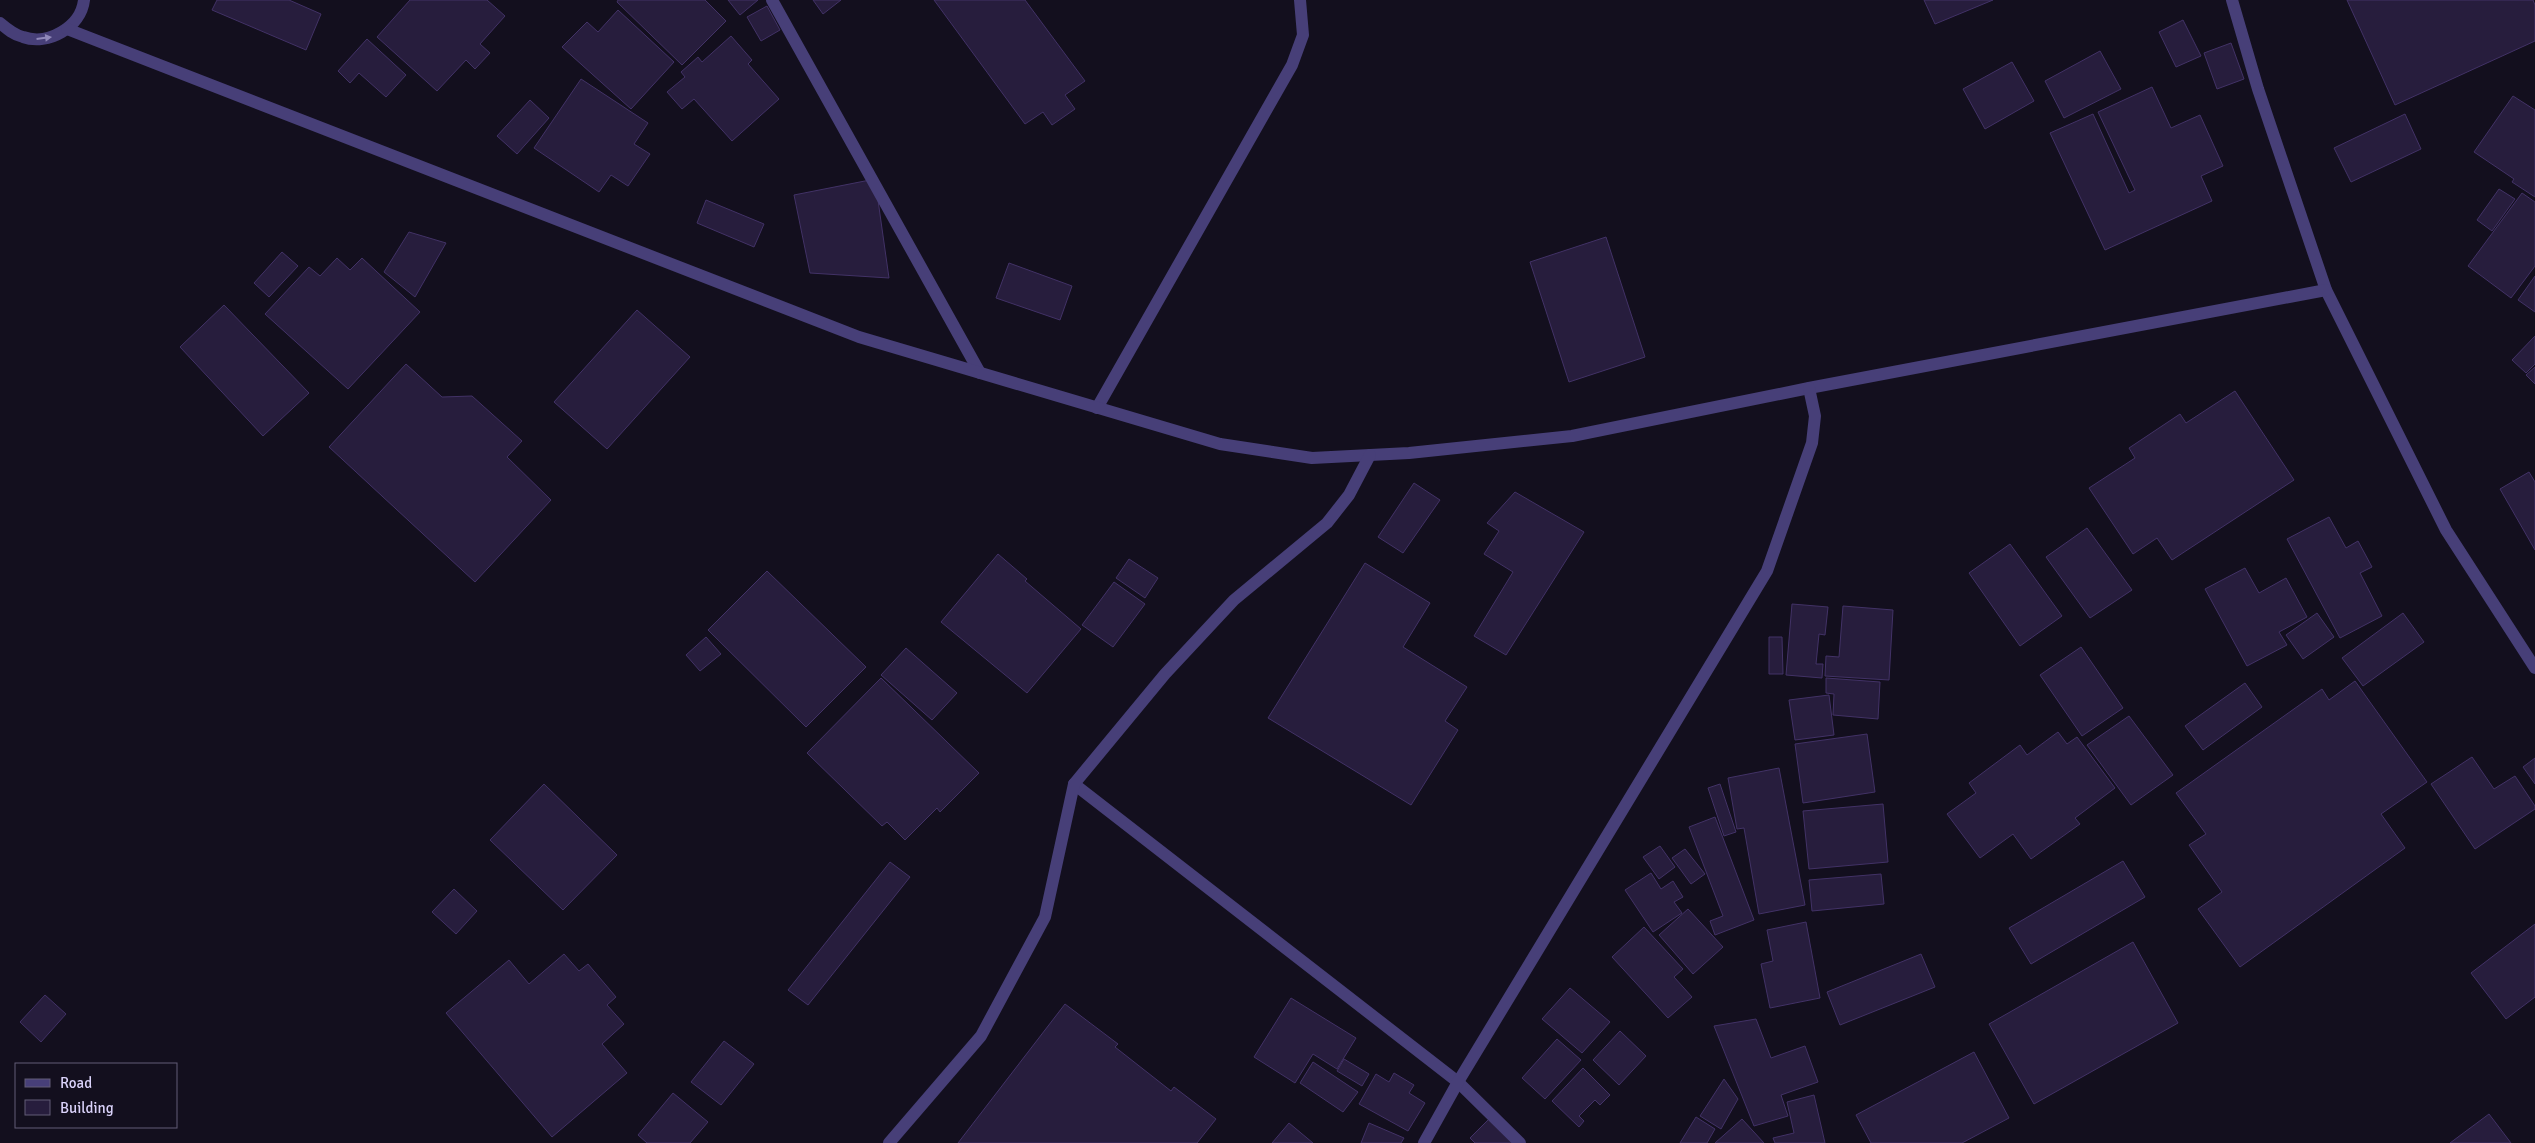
<svg xmlns="http://www.w3.org/2000/svg" width="2535" height="1143" viewBox="0 0 2535 1143" font-family="Signika,sans-serif">
  <style>
    .building { fill: #271d3d; stroke: #423266 }
    .lines { fill: none; stroke-linecap: round; stroke-linejoin: round }
    .service { stroke: #473f78; stroke-width: 12 }
    .minor { stroke: #473f78; stroke-width: 12 }
    .oneway { fill: #9088b9 }
  </style>
  <rect width="100%" height="100%" fill="#130f1e"/>
  <g class="building">
    <polygon points="217,0 289,0 321,14 306,50 212,10"/>
    <polygon points="410,0 487,0 505,16 480,44 490,53 475,69 466,60 437,91 377,37"/>
    <polygon points="618,0 705,0 726,21 682,65 617,2"/>
    <polygon points="728,0 758,0 740,15"/>
    <polygon points="813,0 841,0 823,14"/>
    <polygon points="934,0 1025,0 1085,81 1065,95 1075,109 1052,125 1043,112 1025,124"/>
    <polygon points="1924,0 1993,0 1935,24"/>
    <polygon points="2347,0 2533,0 2535,5 2535,41 2395,105"/>
    <polygon points="767,6 780,30 761,41 747,17"/>
    <polygon points="618,10 674,62 631,109 562,47 587,22 598,32"/>
    <polygon points="2183,20 2201,56 2176,67 2159,32"/>
    <polygon points="731,36 752,60 748,64 779,99 732,141 694,99 682,109 667,92 685,77 681,72 698,57 702,62"/>
    <polygon points="367,39 406,75 386,97 359,73 350,83 338,71"/>
    <polygon points="2231,43 2244,79 2217,89 2204,53"/>
    <polygon points="2100,51 2121,89 2064,118 2045,81"/>
    <polygon points="2012,62 2034,101 1985,129 1963,89"/>
    <polygon points="581,79 648,123 634,144 650,154 628,186 611,175 599,192 534,148"/>
    <polygon points="2152,87 2171,128 2200,115 2223,166 2201,176 2212,201 2105,250 2050,133 2093,114 2129,193 2135,190 2098,112"/>
    <polygon points="2513,96 2535,110 2535,197 2512,182 2514,179 2474,152"/>
    <polygon points="530,100 549,118 517,154 497,136"/>
    <polygon points="2405,114 2421,149 2351,182 2334,148"/>
    <polygon points="875,179 889,278 810,273 794,195"/>
    <polygon points="2499,189 2515,199 2492,231 2477,220"/>
    <polygon points="2522,193 2535,202 2535,266 2511,298 2468,266"/>
    <polygon points="706,200 764,224 754,247 697,223"/>
    <polygon points="409,232 446,243 415,297 384,272"/>
    <polygon points="1606,237 1645,357 1569,382 1530,262"/>
    <polygon points="282,252 298,266 269,297 254,283"/>
    <polygon points="337,258 350,270 362,258 420,312 348,389 265,314 309,267 320,276"/>
    <polygon points="1009,263 1072,286 1060,320 996,298"/>
    <polygon points="2535,276 2535,312 2518,300"/>
    <polygon points="224,305 309,393 263,436 180,347"/>
    <polygon points="637,310 690,357 607,449 554,402"/>
    <polygon points="2535,336 2535,364 2526,373 2512,360"/>
    <polygon points="406,364 442,397 472,396 522,441 507,457 551,500 475,582 329,447"/>
    <polygon points="2535,367 2535,384 2526,375"/>
    <polygon points="2235,391 2294,480 2172,560 2157,538 2133,554 2089,488 2135,458 2129,448 2180,414 2186,423"/>
    <polygon points="2529,472 2535,482 2535,550 2500,489"/>
    <polygon points="1414,483 1440,500 1403,553 1378,537"/>
    <polygon points="1515,492 1584,532 1506,655 1474,636 1513,572 1484,554 1499,531 1487,523"/>
    <polygon points="2329,517 2346,548 2358,541 2372,567 2360,573 2382,616 2340,638 2287,539"/>
    <polygon points="2087,528 2132,590 2090,618 2046,557"/>
    <polygon points="2010,544 2062,616 2020,646 1969,573"/>
    <polygon points="998,554 1027,579 1025,581 1081,629 1027,693 941,622"/>
    <polygon points="1129,559 1158,578 1145,598 1116,578"/>
    <polygon points="1365,563 1430,603 1403,647 1467,687 1445,721 1458,730 1411,805 1268,718"/>
    <polygon points="2245,568 2259,593 2286,578 2307,617 2279,632 2287,645 2247,666 2205,589"/>
    <polygon points="767,571 866,667 806,727 708,630"/>
    <polygon points="1114,582 1145,604 1113,647 1082,625"/>
    <polygon points="1792,604 1828,607 1825,635 1819,634 1816,664 1823,664 1822,678 1786,675"/>
    <polygon points="1843,606 1893,610 1889,680 1825,676 1826,656 1839,657"/>
    <polygon points="2317,613 2334,637 2303,659 2286,635"/>
    <polygon points="2403,613 2424,642 2363,686 2342,658"/>
    <polygon points="706,637 721,654 700,671 686,655"/>
    <polygon points="1769,637 1782,637 1783,674 1769,674"/>
    <polygon points="2081,647 2123,708 2082,736 2040,675"/>
    <polygon points="906,648 957,693 932,720 881,675"/>
    <polygon points="881,678 979,773 940,812 937,808 905,840 887,822 882,826 807,753"/>
    <polygon points="1826,678 1880,682 1878,719 1833,715 1834,694 1826,693"/>
    <polygon points="2355,681 2427,782 2381,814 2405,848 2240,967 2198,909 2222,892 2189,845 2206,834 2176,793 2322,689 2329,700"/>
    <polygon points="2245,683 2262,707 2203,750 2185,726"/>
    <polygon points="1829,695 1834,735 1795,740 1789,700"/>
    <polygon points="2129,716 2173,775 2131,805 2087,745"/>
    <polygon points="2058,732 2067,744 2077,737 2115,788 2075,818 2080,824 2031,859 2013,834 1980,858 1947,814 1976,793 1969,783 2020,745 2027,755"/>
    <polygon points="1867,734 1875,792 1803,803 1795,744"/>
    <polygon points="2472,757 2494,789 2515,776 2535,806 2535,809 2475,849 2431,784"/>
    <polygon points="2535,758 2535,784 2523,767"/>
    <polygon points="1779,768 1805,905 1759,914 1744,828 1737,829 1728,778"/>
    <polygon points="544,784 617,855 563,910 490,840"/>
    <polygon points="1720,784 1736,832 1724,836 1708,788"/>
    <polygon points="1883,804 1888,862 1809,869 1803,811"/>
    <polygon points="1715,817 1754,920 1715,935 1710,921 1723,916 1689,827"/>
    <polygon points="1660,846 1675,867 1659,879 1643,857"/>
    <polygon points="1685,849 1705,874 1691,884 1672,858"/>
    <polygon points="2123,861 2145,897 2031,964 2009,928"/>
    <polygon points="890,862 910,877 808,1005 788,990"/>
    <polygon points="1651,873 1661,889 1673,881 1683,897 1674,902 1682,913 1653,932 1625,890"/>
    <polygon points="1881,874 1884,904 1812,911 1809,880"/>
    <polygon points="454,889 477,911 456,934 432,912"/>
    <polygon points="1688,909 1723,947 1693,974 1659,935"/>
    <polygon points="1806,922 1820,998 1770,1008 1761,964 1773,961 1767,930"/>
    <polygon points="2535,924 2535,997 2506,1019 2471,973"/>
    <polygon points="1644,927 1683,969 1674,977 1692,997 1668,1018 1612,957"/>
    <polygon points="2133,942 2178,1023 2034,1104 1989,1024"/>
    <polygon points="564,954 579,971 588,964 616,997 607,1005 624,1024 602,1044 627,1073 552,1137 446,1013 509,960 529,984"/>
    <polygon points="1921,954 1935,987 1840,1025 1827,992"/>
    <polygon points="1570,988 1610,1022 1582,1053 1542,1019"/>
    <polygon points="45,995 66,1014 41,1042 20,1022"/>
    <polygon points="1291,998 1356,1038 1337,1069 1313,1054 1295,1083 1254,1057"/>
    <polygon points="1065,1004 1118,1044 1115,1047 1171,1091 1174,1087 1216,1119 1197,1143 958,1143"/>
    <polygon points="1756,1019 1771,1058 1805,1046 1818,1082 1781,1095 1788,1116 1754,1126 1714,1026"/>
    <polygon points="1620,1031 1646,1056 1619,1085 1593,1060"/>
    <polygon points="1557,1039 1581,1060 1545,1099 1522,1078"/>
    <polygon points="724,1041 754,1064 721,1105 691,1082"/>
    <polygon points="1974,1052 2009,1118 1962,1143 1871,1143 1856,1115"/>
    <polygon points="1344,1059 1369,1074 1362,1086 1337,1071"/>
    <polygon points="1313,1062 1358,1092 1343,1112 1300,1083"/>
    <polygon points="1583,1068 1610,1095 1600,1105 1595,1100 1579,1116 1584,1121 1579,1127 1552,1101"/>
    <polygon points="1394,1073 1414,1085 1409,1093 1425,1103 1408,1131 1359,1104 1376,1074 1389,1082"/>
    <polygon points="1724,1079 1738,1099 1721,1129 1700,1116"/>
    <polygon points="673,1093 708,1122 690,1143 647,1143 638,1135"/>
    <polygon points="1814,1095 1825,1143 1775,1143 1773,1138 1794,1133 1787,1102"/>
    <polygon points="2489,1114 2511,1143 2450,1143"/>
    <polygon points="1491,1117 1514,1143 1475,1143 1470,1138"/>
    <polygon points="1696,1117 1715,1129 1707,1143 1680,1143"/>
    <polygon points="1742,1119 1764,1143 1715,1143"/>
    <polygon points="1289,1123 1313,1143 1272,1143"/>
    <polygon points="1369,1123 1404,1138 1401,1143 1361,1143"/>
  </g>
  <g class="lines">
    <polyline class="service" points="1097,408 1292,65 1303,35 1300,0"/>
    <g class="minor">
      <polyline points="772,0 980,373"/>
      <polyline points="2232,0 2258,89 2326,290 2446,530 2535,668"/>
      <path d="M0 23C7 29 14 35 23 37 48 46 81 27 84 0"/>
      <polyline points="67,29 859,337 1220,444 1312,458 1409,453 1572,436 1809,388 2326,290"/>
      <polyline points="1074,784 1458,1082 1520,1143"/>
      <polyline points="889,1143 981,1036 1045,917 1074,784 1165,674 1234,600 1327,523 1349,495 1370,455"/>
      <polyline points="1424,1143 1458,1082 1767,571 1812,443 1815,416 1809,388"/>
    </g>
  </g>
  <defs><path id="oneway-solid" d="M-6-.8H1V-3.2L6.5 0L1 3.2V.8H-6Z" transform="scale(1.25)"/></defs>
  <use class="oneway" href="#oneway-solid" transform="translate(44 38) rotate(-7)"/>
  <rect x="15" y="1063" width="162" height="65" fill="#130f1e" stroke="#635d76"/>
  <rect x="25" y="1079" width="25" height="8" fill="#473f78" stroke="#635d76"/>
  <text x="60" y="1088" font-size="15" fill="#dad2fa">Road</text>
  <rect x="25" y="1100" width="25" height="15" fill="#271d3d" stroke="#635d76"/>
  <text x="60" y="1113" font-size="15" fill="#dad2fa">Building</text>
</svg>
